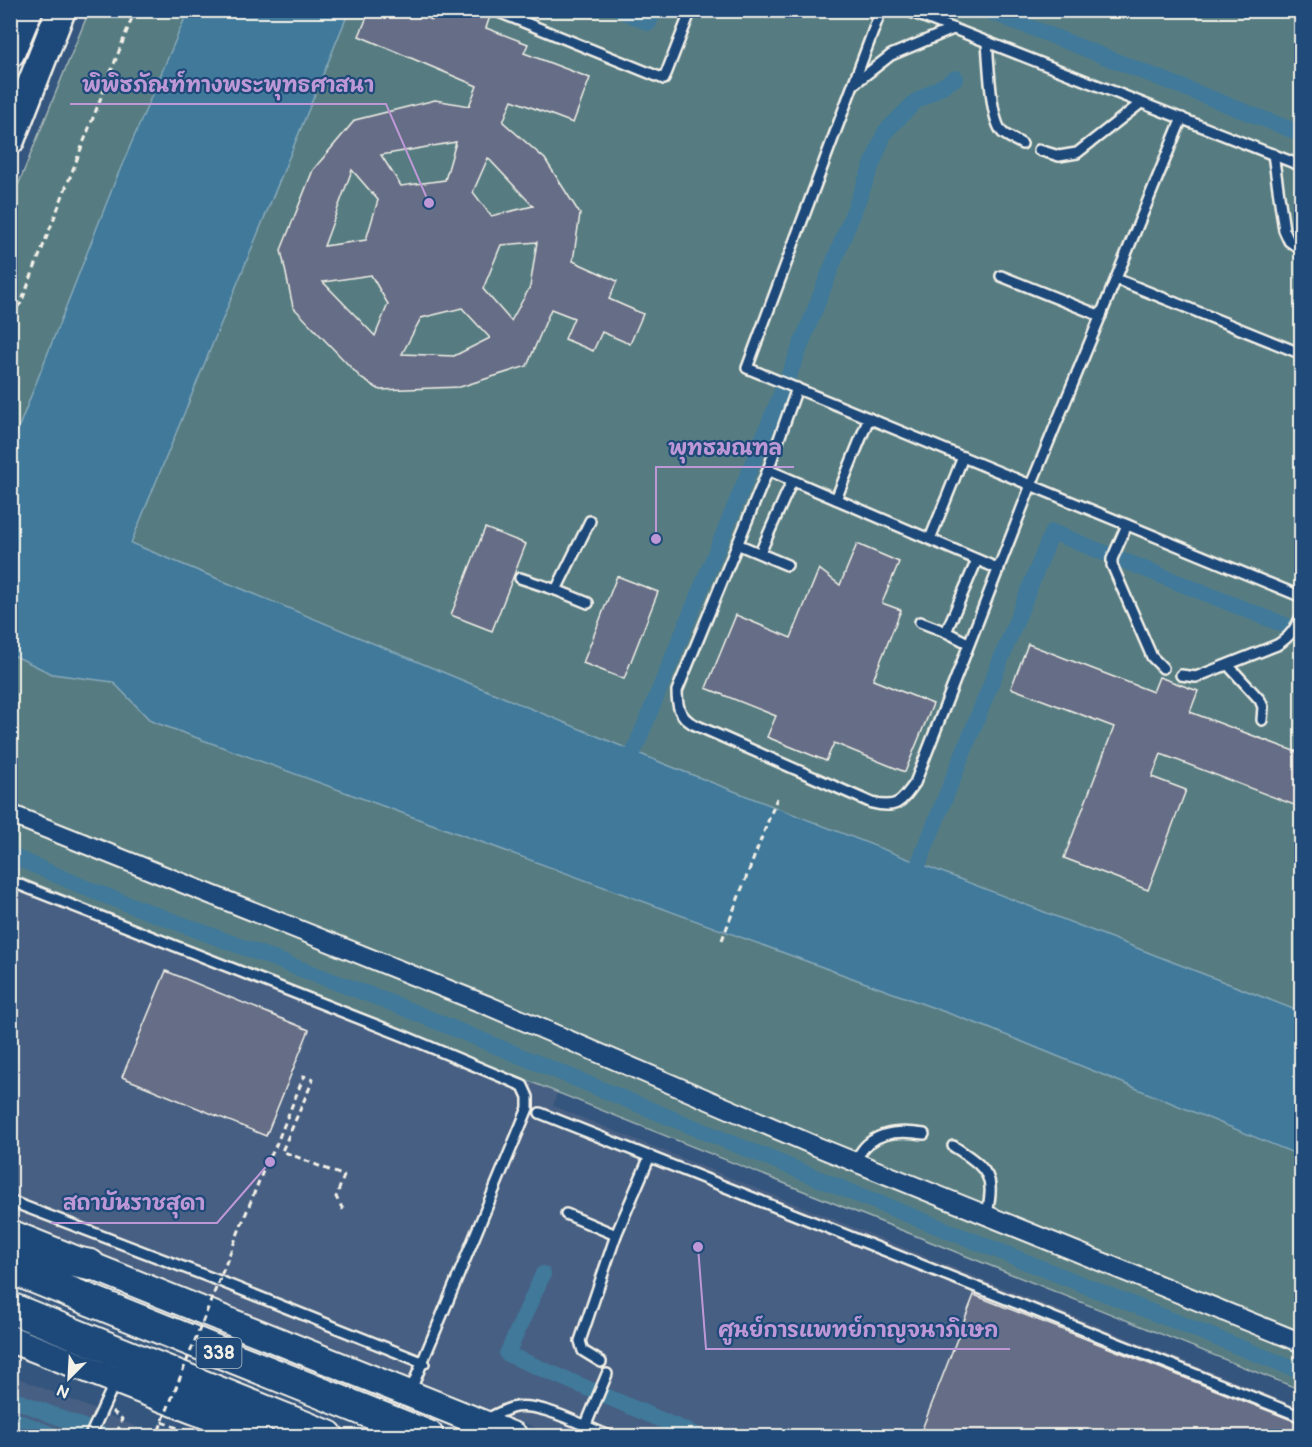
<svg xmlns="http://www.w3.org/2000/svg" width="1312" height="1447" viewBox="0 0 1312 1447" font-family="'Balsamiq Sans','Playpen Sans Thai',sans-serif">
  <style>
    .built { fill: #475f82 }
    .green { fill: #577c82; stroke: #a6b6b5; stroke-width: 1.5 }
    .water { fill: #40799a; stroke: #88a9b9; stroke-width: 1.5 }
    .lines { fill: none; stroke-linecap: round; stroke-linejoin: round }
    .canal { stroke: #40799a; stroke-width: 16 }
    .building { fill: #656e86; stroke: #f4f1e8; stroke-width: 1.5; fill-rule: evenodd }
    .service-casing { stroke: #f4f1e8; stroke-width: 14 }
    .minor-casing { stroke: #f4f1e8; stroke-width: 22 }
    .secondary-casing { stroke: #f4f1e8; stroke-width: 30 }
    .primary-casing { stroke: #f4f1e8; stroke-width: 33 }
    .trunk-casing { stroke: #f4f1e8; stroke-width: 34 }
    .path { stroke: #f4f1e8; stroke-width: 3; stroke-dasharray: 6 4.5; stroke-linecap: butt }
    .service { stroke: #1f4a7a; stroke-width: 9 }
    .minor { stroke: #1f4a7a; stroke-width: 18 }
    .secondary { stroke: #1f4a7a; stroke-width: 26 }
    .primary { stroke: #1f4a7a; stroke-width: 28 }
    .trunk { stroke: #1f4a7a; stroke-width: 30 }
    .path-bridge { stroke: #f4f1e8; stroke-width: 3; stroke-dasharray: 6 4.5; stroke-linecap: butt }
    .labels { text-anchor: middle; stroke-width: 4.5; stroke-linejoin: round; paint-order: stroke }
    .shield { fill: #1f4a7a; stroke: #b4bfc7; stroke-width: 1.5 }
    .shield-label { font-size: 18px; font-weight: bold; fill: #f4f1e8 }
    .leader { fill: none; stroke: #be98d6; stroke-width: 2 }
    .callout-dot { fill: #be98d6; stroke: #1f4a7a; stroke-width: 2 }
    .callout-label { font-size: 21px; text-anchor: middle; font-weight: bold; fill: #be98d6; stroke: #1f4a7a; stroke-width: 4.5; stroke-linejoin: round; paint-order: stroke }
  </style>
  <rect width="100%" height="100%" fill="#34557e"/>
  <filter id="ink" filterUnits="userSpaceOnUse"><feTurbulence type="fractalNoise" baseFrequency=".0167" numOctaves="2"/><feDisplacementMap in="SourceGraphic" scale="12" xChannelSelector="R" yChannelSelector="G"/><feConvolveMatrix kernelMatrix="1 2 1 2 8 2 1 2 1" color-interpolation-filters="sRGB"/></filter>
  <g filter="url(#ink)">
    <g class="built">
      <polygon points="10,874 557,1093 553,1106 1301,1408 1301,1436 556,1436 11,1219"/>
      <polygon points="11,1375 159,1436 11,1436"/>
    </g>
    <polygon class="green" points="89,11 1301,11 1301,1390 11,874 10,205"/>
    <polygon class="water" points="188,11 349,11 131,543 667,765 1301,1012 1301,1156 986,1027 151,721 113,682 52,674 11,654 11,447 116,179"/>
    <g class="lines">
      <g class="canal">
        <polyline points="620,10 649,23 654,10"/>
        <polyline points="986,10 1302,134"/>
        <polyline points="634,751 795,360 885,132 915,102 956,78"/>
        <polyline points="10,855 93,891 394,1004 856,1194 1302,1372"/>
        <polyline points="919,863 1052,532 1302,632"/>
        <polyline points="543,1274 507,1354 699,1436"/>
        <polyline points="10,1398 106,1436"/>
        <polyline points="10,1418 55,1436"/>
      </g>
    </g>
    <g class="building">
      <path d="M370 10H411L432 20 436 10H492L486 28 528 44 524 53 590 78 573 123 512 100 503 122 545 159 580 214 573 261 617 281 609 299 643 314 630 344 602 332 593 351 565 339 574 318 551 309 527 366 460 387 380 390 362 379 293 307 281 250 313 170 355 120 435 100 469 106 477 86 359 36ZM456 142 445 180 401 186 381 155ZM488 158 533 206 491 216 473 192ZM352 170 378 200 366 240 324 246ZM537 242 530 287 511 321 483 289 501 245ZM371 275 388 304 375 336 323 282ZM462 308 490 338 454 356 402 354 421 318Z"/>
      <polygon points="485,528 526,544 492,631 451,615"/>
      <polygon points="857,544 899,562 882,603 901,610 873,680 933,704 905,772 834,743 826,761 767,737 776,716 706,688 736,615 791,638 819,569 840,585"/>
      <polygon points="617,576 658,592 624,679 583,663"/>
      <polygon points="1028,644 1153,692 1159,677 1198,691 1190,712 1302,754 1302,808 1161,754 1152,777 1186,790 1148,890 1064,858 1114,727 1011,688"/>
      <polygon points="166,971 309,1030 266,1136 122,1077"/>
      <polygon points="974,1295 1302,1424 1302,1437 919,1437"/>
    </g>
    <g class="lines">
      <defs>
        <g id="service">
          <polyline points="881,10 747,368 1302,597"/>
          <polyline points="906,10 1302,166"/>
          <polyline points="501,13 664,79 691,10"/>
          <path d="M987 43C989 63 990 118 1002 132 1007 137 1016 140 1022 144"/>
          <polyline points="854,84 891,55 953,29"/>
          <polyline points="1039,150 1059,156 1077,153 1141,103"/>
          <polyline points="1273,154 1284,230 1289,241 1302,250"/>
          <polyline points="1001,276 1101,316"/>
          <polyline points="1116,279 1302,354"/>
          <path d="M797 388 768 470 677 691C677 706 679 716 693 724L872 803C896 809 901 803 915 783L1031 485 1182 118"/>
          <polyline points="768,470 999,569"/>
          <polyline points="836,499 869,418"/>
          <polyline points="1127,525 1112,559 1112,565 1152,657 1163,668"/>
          <polyline points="930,539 963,457"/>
          <polyline points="737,544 787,565"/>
          <polyline points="760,553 792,481"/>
          <polyline points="520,578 556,590 590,521"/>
          <polyline points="556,590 588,603"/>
          <polyline points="920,622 946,632"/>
          <polyline points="968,643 946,632 977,560"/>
          <polyline points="1228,665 1260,700 1263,707 1262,720"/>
          <path d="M1181 675 1196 677 1277 645C1290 637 1295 629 1302 615"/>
          <polyline points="10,881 404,1036 523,1086 528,1097 528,1108 410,1392"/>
          <polyline points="540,1113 1302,1417"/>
          <path d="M953 1146C967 1155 990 1168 990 1187 991 1196 988 1206 987 1216"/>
          <path d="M854 1161C859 1156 863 1147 869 1143 884 1130 906 1131 924 1134"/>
          <polyline points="10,1201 222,1282 424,1363"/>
          <polyline points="566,1214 616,1235 650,1156"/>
          <polyline points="601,1362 583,1351 580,1341 616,1235"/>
          <path d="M485 1420C493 1416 502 1411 511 1408 538 1400 583 1426 609 1436"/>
          <polyline points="585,1427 607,1374"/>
          <polyline points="90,1436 115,1382"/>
        </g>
        <polyline id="minor" points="10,814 489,1006 818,1147 1302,1343"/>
        <g id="secondary">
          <polyline points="10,1233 514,1436"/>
          <polyline points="10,1339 259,1436"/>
        </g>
        <g id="primary">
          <polyline points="10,53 28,10"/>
          <polyline points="10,140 61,10"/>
        </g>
        <g id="trunk">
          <polyline points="10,1249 90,1265"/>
          <polyline points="10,1268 428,1436"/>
          <polyline points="10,1308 328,1436"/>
          <polyline points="160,1385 225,1423"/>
        </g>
      </defs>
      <use href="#service" class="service-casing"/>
      <use href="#minor" class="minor-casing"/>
      <use href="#secondary" class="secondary-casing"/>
      <use href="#primary" class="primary-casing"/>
      <use href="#trunk" class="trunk-casing"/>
      <g class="path">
        <polyline points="10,315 21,303 135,10"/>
        <polyline points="722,940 777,798"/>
        <polyline points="265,1166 274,1150 304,1076 313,1080 282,1151 344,1176 336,1197 345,1213"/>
        <polyline points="112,1411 122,1419 116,1436"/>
        <polyline points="162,1422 193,1434 195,1431"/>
        <polyline points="155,1436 159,1430"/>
      </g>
      <use href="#service" class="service"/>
      <use href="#minor" class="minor"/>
      <use href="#secondary" class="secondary"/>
      <use href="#primary" class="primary"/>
      <use href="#trunk" class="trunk"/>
      <polyline class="path-bridge" points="159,1430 265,1166"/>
    </g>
  </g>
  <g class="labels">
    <rect class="shield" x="196.5" y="1338" width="45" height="30" rx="4.5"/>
    <g class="shield-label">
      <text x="219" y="1359">338</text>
    </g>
  </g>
  <path class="leader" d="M429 203L386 104H70M656 539L656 467H794M270 1162L217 1223H51M698 1247L706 1349H1010"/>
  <g class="callout-dot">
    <circle cx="429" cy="203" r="6"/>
    <circle cx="656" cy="539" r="6"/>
    <circle cx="270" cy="1162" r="6"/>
    <circle cx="698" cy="1247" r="6"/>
  </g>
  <g class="callout-label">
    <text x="228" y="92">พิพิธภัณฑ์ทางพระพุทธศาสนา</text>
    <text x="725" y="455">พุทธมณฑล</text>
    <text x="134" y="1210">สถาบันราชสุดา</text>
    <text x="858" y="1337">ศูนย์การแพทย์กาญจนาภิเษก</text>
  </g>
  <rect width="1312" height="1447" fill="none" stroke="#1f4a7a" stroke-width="36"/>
  <rect x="18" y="18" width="1276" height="1411" fill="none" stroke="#f4f1e8" stroke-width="2" filter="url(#ink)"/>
  <g transform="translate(69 1378) rotate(204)" stroke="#1f4a7a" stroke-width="4.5" paint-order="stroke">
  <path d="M0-4.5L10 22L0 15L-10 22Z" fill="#f4f1e8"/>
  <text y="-9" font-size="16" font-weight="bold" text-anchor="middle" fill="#f4f1e8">N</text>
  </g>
</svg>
